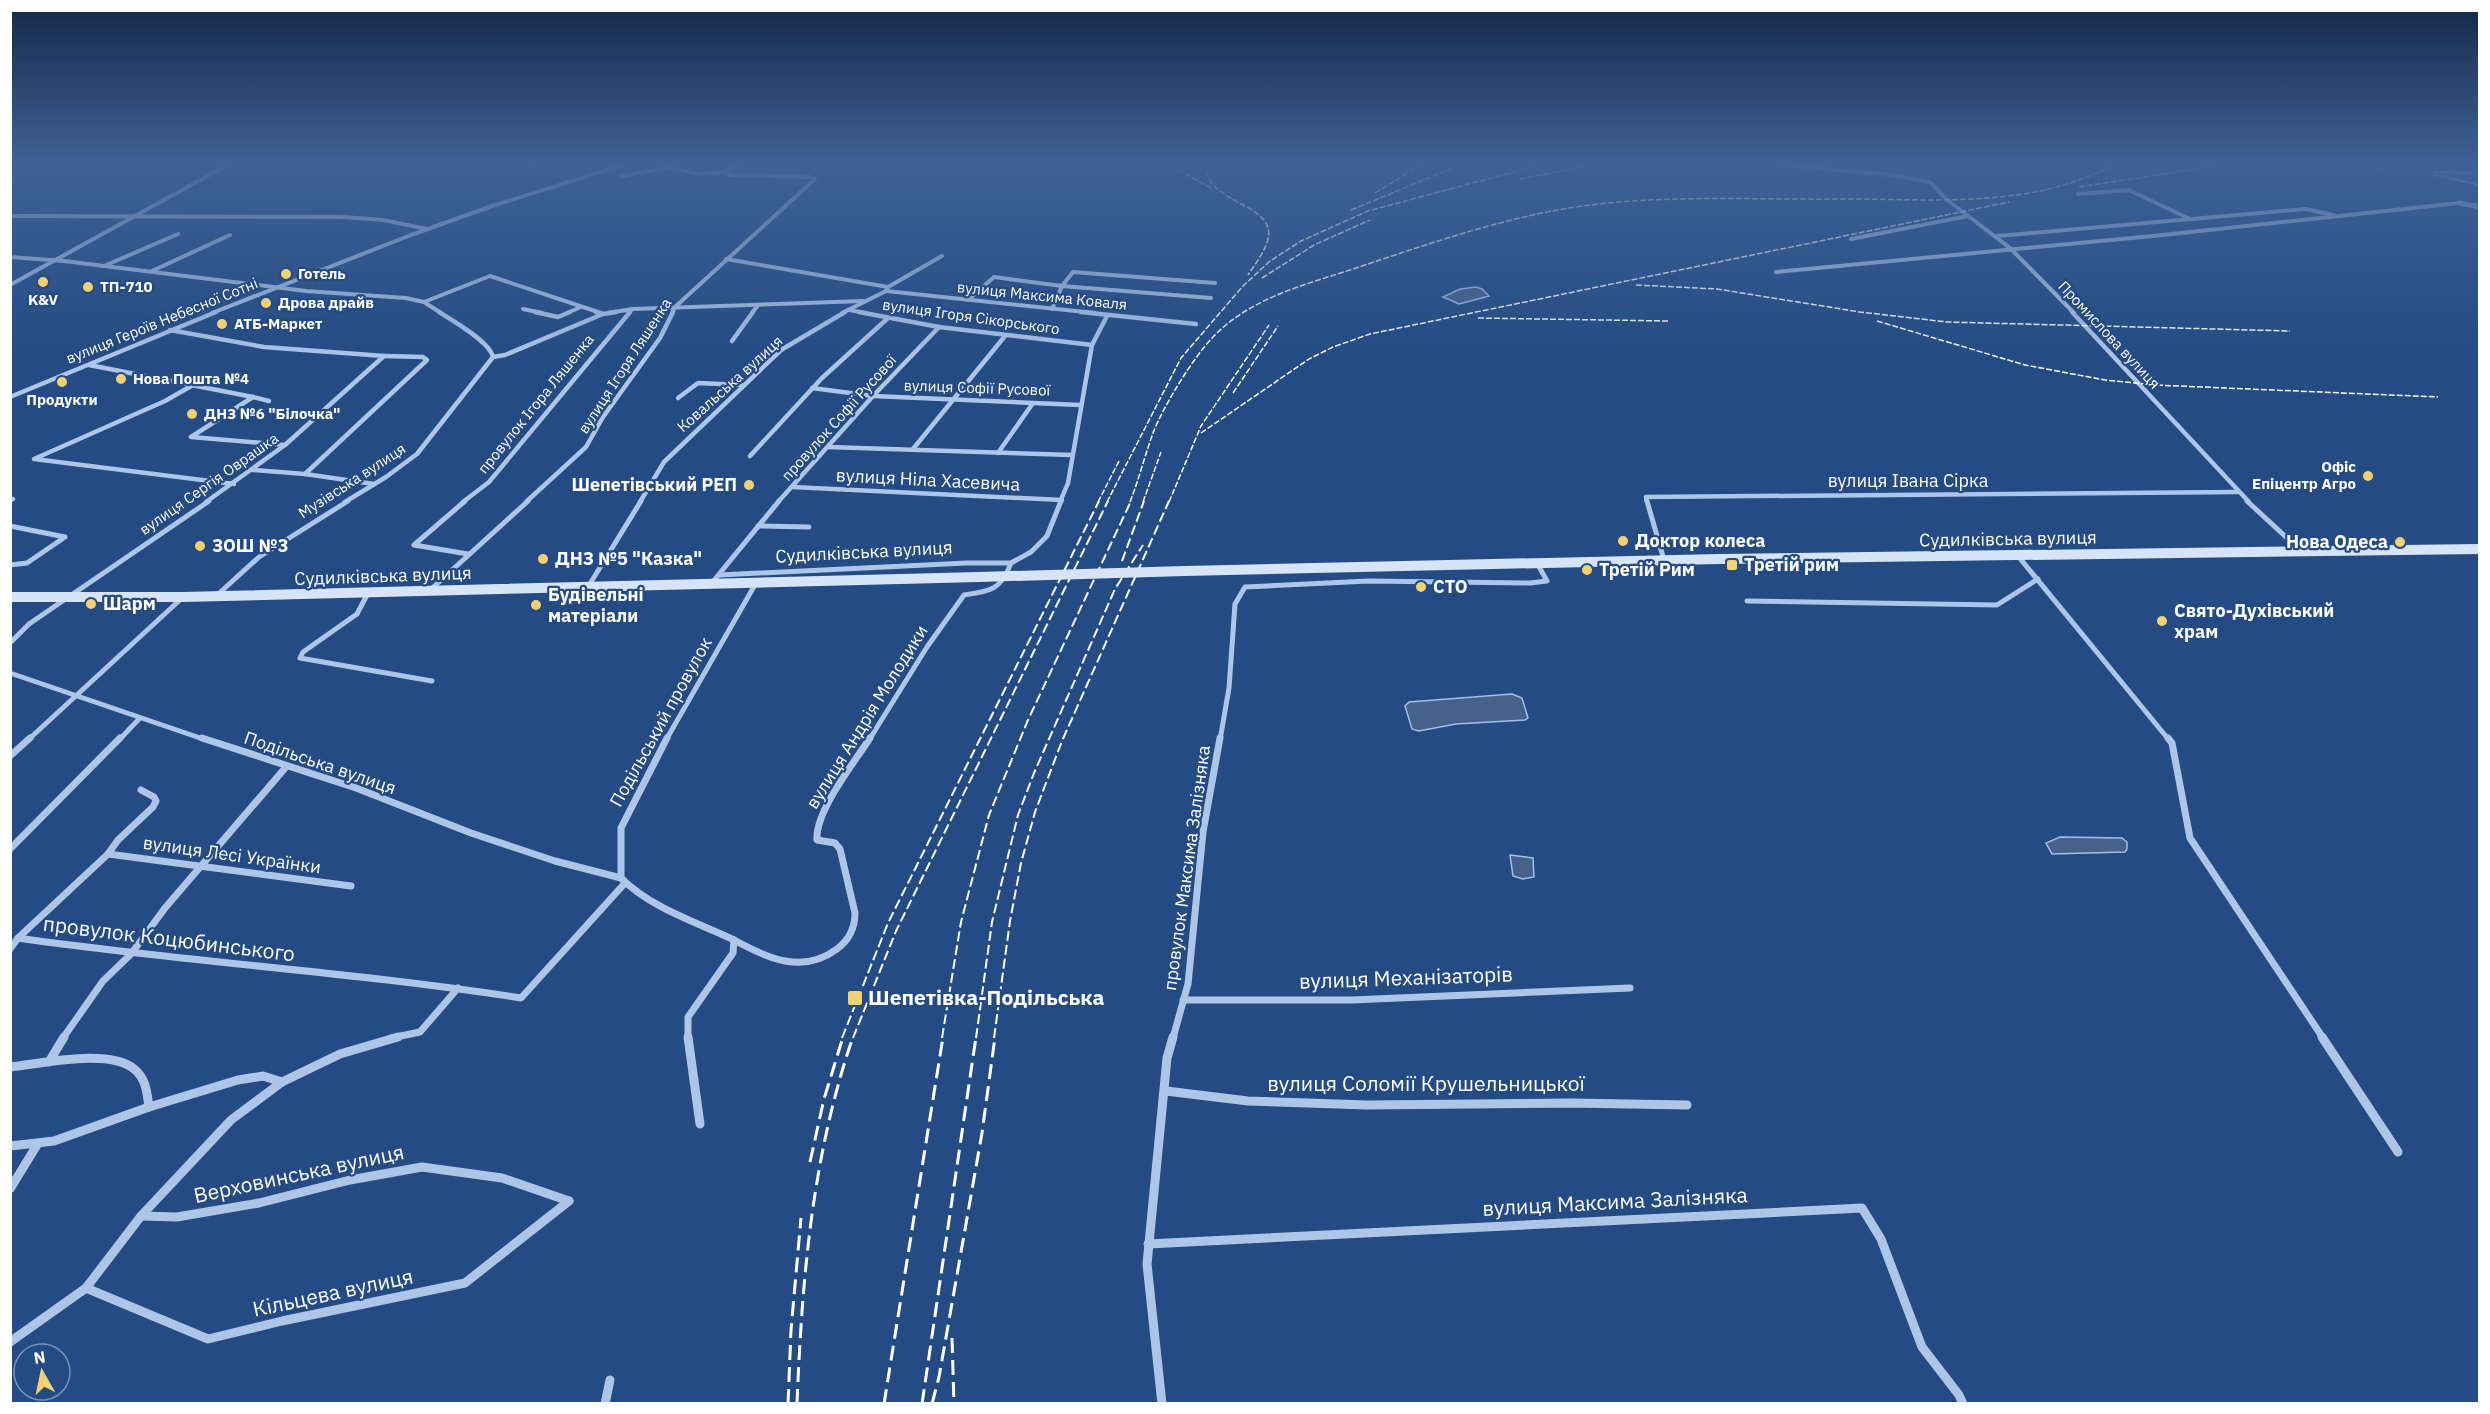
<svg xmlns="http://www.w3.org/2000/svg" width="2490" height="1414" viewBox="0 0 2490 1414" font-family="'IBM Plex Sans',sans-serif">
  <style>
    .water { fill: #46628b; stroke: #a1c0e9; stroke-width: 1.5 }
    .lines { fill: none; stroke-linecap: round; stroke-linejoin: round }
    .river { fill: #46628b; fill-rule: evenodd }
    .minor-far4 { stroke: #adc6e8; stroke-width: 4 }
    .minor-far3 { stroke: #adc6e8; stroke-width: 4.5 }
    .minor-far2 { stroke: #adc6e8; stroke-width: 5 }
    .minor-far1 { stroke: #adc6e8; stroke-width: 7 }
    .minor { stroke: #adc6e8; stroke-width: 9 }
    .tertiary { stroke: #adc6e8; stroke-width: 5 }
    .secondary { stroke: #d7e4f7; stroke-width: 10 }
    .rail-far2 { stroke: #fff; stroke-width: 1.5; stroke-dasharray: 6 2; stroke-linecap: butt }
    .rail-far1 { stroke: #fff; stroke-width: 2; stroke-dasharray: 10 4; stroke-linecap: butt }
    .rail { stroke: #fff; stroke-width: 3; stroke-dasharray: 15 7; stroke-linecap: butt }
    .secondary-bridge { stroke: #d7e4f7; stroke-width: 10 }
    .poi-dot { fill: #f2d171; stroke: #244b84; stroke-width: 2 }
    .labels { text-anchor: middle; stroke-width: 4.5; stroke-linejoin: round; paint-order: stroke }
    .far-poi-label { font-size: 15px; font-weight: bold; fill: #fff; stroke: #244b84; text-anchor: start }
    .far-street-label { font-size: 15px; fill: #fff; stroke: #244b84 }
    .street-label { font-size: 18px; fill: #fff; stroke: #244b84 }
    .poi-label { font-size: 18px; font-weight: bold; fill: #fff; stroke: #244b84; text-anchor: start }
    .near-street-label { font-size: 21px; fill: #fff; stroke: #244b84 }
    .near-poi-label { font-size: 21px; font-weight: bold; fill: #fff; stroke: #244b84; text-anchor: start }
  </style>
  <rect width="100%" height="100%" fill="#244b84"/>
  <g class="water">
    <polygon points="2436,172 2479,173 2479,185 2431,174"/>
    <polygon points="1476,287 1482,289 1489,296 1459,304 1443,297 1460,289"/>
    <polygon points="1512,694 1522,698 1528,718 1525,720 1456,724 1419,731 1412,729 1405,706 1409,702"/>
    <polygon points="2060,837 2122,838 2127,842 2127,849 2125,852 2052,854 2046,843"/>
    <polygon points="1510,855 1533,858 1534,877 1523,879 1513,876"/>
  </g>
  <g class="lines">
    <polygon class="river" points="2342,163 2356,163 2396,171 2431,172 2435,174 2431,176 2396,175"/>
    <g class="minor-far4">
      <polyline points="523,163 532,165"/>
      <polyline points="742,163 722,172 731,175 811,177 815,179"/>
      <polyline points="840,163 843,163"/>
      <polyline points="1769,163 1892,175 1930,182 1946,199 2010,248 2074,313"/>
      <polyline points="622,176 669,167 699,174 722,172"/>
      <polyline points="2078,194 2129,190 2190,219"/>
      <polyline points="10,216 344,217 383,220 427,229"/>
      <polyline points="1997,236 2305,209 2334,215"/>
      <polyline points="1851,239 1968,216"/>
      <polyline points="10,257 64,261 306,291 406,298 424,302 441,313"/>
      <polyline points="726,259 888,287"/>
      <polyline points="104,266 178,234"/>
      <polyline points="152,271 230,235"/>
      <polyline points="1776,272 2153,236 2459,203"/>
      <polyline points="10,285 231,163"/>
      <polyline points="886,291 1095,313"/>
      <polyline points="968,300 994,277 1062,286 1211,298"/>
      <polyline points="424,302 490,276 601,313"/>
      <polyline points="523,309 542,313"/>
      <polyline points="1052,309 1062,286 1073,272 1215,283"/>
      <polyline points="849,310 866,313"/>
      <polyline points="212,313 411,235 492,206 629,163"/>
      <polyline points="567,313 581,307"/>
      <polyline points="607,313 633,309 863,301"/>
      <polyline points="628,313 632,309"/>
      <polyline points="672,313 675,307 815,179"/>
      <polyline points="752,313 758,305"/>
      <polyline points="842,313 886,291 888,287 942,256"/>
    </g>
    <g class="minor-far3">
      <polyline points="535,312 558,317 570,312"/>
      <polyline points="596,312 603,314 616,312"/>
      <polyline points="859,312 939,327 1092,345"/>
      <polyline points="1081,312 1196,324"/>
      <polyline points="2072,312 2249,502"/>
      <polyline points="170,330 264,347 384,356 285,445 206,502"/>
      <polyline points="732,341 753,312"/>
      <polyline points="493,357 505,355 603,314"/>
      <polyline points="89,365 253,397 191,437 285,445"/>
      <polyline points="193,385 165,401 34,459 234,484"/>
      <polyline points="812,388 873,396 1080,405"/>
      <polyline points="10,397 216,312"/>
      <polyline points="253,397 269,401"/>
      <polyline points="678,398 698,383 742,385"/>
      <polyline points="828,447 1072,455"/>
      <polyline points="913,449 1005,336"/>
      <polyline points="998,453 1033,403"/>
      <polyline points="750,456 822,378 888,318"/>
      <polyline points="253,470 305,474 374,484"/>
      <polyline points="305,474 427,360 423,357 384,356"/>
      <polyline points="792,487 1062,500"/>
      <polyline points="10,500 13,499"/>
      <path d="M345 502 386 477 417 454 493 357C490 342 452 320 439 312"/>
      <polyline points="463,502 489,482 630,312"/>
      <polyline points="526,502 586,447 603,417 660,338 673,312"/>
      <polyline points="640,502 664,462 781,350 845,312"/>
      <polyline points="778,502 873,396 939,327"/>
      <polyline points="1060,502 1068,483 1092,345 1107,316"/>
      <polyline points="1647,502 1646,497 2238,492"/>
    </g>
    <g class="minor-far2">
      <polyline points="465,501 414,545 468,554"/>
      <polyline points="1647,501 1664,560"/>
      <polyline points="2247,501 2301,551"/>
      <polyline points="10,526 65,537 27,563 10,565"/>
      <polyline points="758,526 809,527"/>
      <polyline points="2018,556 2169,740"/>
      <polyline points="719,575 966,563 1011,563 1031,552 1047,536 1061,501"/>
      <polyline points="711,584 779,501"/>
      <polyline points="588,587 641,501"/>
      <polyline points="429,591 528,501"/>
      <polyline points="368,593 357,614 303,652 300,658 432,681"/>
      <polyline points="215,597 259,557 348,501"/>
      <polyline points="1747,601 1997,605 2038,579"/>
      <polyline points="10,643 29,624 209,501"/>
      <polyline points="10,673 206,740"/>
      <polyline points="28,740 182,598"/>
      <polyline points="119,740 140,718"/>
      <polyline points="666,740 756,583"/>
      <path d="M869 740 927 647 964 595C991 591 1001 590 1011 563"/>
      <polyline points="1220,740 1229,688 1235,604 1245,587 1369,581 1530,583 1547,581 1537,563"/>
    </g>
    <g class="minor-far1">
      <polyline points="202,738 356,788 471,833 555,861 621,878"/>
      <path d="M667 738 621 828V878C651 908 696 922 734 940L733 953 688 1017V1038"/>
      <polyline points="2168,738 2172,743 2190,838 2323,1038"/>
      <polyline points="10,756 30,738"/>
      <path d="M141 790 154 797 156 801 153 807 118 840 108 854 18 938C185 962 354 972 521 998L625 883"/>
      <polyline points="10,849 120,738"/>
      <polyline points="108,854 351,886"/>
      <path d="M734 940C768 958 802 975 837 949 849 940 855 928 855 913L840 849 835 843 817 840C815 811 854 763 870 738"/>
      <polyline points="10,949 18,938"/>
      <polyline points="1183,1000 1352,1000 1630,988"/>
      <polyline points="63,1038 103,981 131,954 165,908 286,767"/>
      <polyline points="391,1038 420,1032 458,988"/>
      <polyline points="1173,1038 1188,984 1203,832 1220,738"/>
    </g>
    <g class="minor">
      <polyline points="688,1037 700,1124"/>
      <polyline points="2322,1037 2398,1152"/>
      <polyline points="49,1062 64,1037"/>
      <path d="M10 1067C41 1064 109 1048 134 1069 146 1078 147 1093 149 1107"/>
      <polyline points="1166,1091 1248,1101 1367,1105 1571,1103 1687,1105"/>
      <polyline points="10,1146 54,1141 149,1107 238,1080 263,1076 282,1082"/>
      <polyline points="10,1189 37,1145"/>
      <polyline points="141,1216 177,1217 259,1203 350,1180 422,1167 502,1178 569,1201"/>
      <polyline points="1148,1244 1862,1208 1881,1239 1922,1347 1959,1395 1963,1404"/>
      <polyline points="86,1288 141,1216 231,1120 282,1082 340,1054 398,1037"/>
      <polyline points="10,1342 86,1288 208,1339 282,1321 465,1283 569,1201"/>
      <polyline points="605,1404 610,1380"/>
      <polyline points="1162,1404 1147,1264 1167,1058 1173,1037"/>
    </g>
    <polyline class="tertiary" points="2459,203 2480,207"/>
    <g class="secondary">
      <polyline points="1185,571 1719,559 2480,549"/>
      <polyline points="10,597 182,597 979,577"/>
    </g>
    <g class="rail-far2">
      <path d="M1207 163C1201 204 1277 202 1268 239 1265 252 1255 264 1248 275"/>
      <polyline points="1178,170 1213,189"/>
      <polyline points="1520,179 1600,163"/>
      <polyline points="2079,187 2233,163"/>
      <polyline points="1375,193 1424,163"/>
      <polyline points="1351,210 1460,165"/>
      <polyline points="1262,278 1314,245 1370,220"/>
      <polyline points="1636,285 1717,289 1860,312 1947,322 2290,331"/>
      <polyline points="1478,318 1668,321"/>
      <polyline points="1877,321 2025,365 2105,380 2155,385 2438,397"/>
      <polyline points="1233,393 1278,326"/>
      <polyline points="1201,433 1309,359 1333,347 1370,334 2009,202"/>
      <polyline points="1098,502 1119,461"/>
      <polyline points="1107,502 1181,358 1243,286 1270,261 1301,241 1368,211 1547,163"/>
      <path d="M1130 502C1139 479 1145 455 1153 433 1164 405 1193 358 1213 337 1250 298 1304 285 1353 269 1431 243 1516 213 1598 204 1680 195 1764 200 1846 199 1935 199 2036 209 2116 163"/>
      <polyline points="1143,502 1161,452"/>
      <polyline points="1169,502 1201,426 1269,325"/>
    </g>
    <g class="rail-far1">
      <polyline points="1122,561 1144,501"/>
      <polyline points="842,1038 888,923 1099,501"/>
      <polyline points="853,1038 896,931 1108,501"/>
      <polyline points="942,1038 961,922 989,815 1028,720 1131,501"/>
      <polyline points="976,1038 992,922 1018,815 1034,773 1115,589 1143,545"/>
      <polyline points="994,1038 1010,921 1021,863 1035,812 1062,741 1169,501"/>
    </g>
    <g class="rail">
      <polyline points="810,1162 824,1099 843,1037"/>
      <polyline points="952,1338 954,1404"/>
      <polyline points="788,1404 791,1330 801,1218"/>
      <path d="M797 1404C802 1279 812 1156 853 1037"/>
      <polyline points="884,1404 943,1037"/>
      <polyline points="922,1404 976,1037"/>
      <polyline points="932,1404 939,1377 982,1133 995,1037"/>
    </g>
    <polyline class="secondary-bridge" points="979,577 1185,571"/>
  </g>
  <linearGradient id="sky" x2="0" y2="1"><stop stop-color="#142949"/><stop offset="0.45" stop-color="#3f6194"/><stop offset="1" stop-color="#3f6194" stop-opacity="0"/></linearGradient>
  <rect width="2490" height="361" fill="url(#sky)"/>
  <g class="poi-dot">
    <circle cx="286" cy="274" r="6"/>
    <circle cx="43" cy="282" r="6"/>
    <circle cx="88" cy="287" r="6"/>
    <circle cx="266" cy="303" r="6"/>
    <circle cx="222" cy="324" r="6"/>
    <circle cx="121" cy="379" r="6"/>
    <circle cx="62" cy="382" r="6"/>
    <circle cx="192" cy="414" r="6"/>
    <circle cx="2368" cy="476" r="6"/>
    <circle cx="749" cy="485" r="6"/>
    <circle cx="1623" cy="541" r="6"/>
    <circle cx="2400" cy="542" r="6"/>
    <circle cx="200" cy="546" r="6"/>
    <circle cx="543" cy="559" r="6"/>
    <rect x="1726" y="559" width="12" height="12" rx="3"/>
    <circle cx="1587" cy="570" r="6"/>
    <circle cx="1421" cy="587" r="6"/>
    <circle cx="91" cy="604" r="6"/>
    <circle cx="536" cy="605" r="6"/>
    <circle cx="2162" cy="621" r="6"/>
    <rect x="847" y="990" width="16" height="16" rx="3"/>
  </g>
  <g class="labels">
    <g class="far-poi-label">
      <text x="298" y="279">Готель</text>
      <text x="100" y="292">ТП-710</text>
      <text x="43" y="305" text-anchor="middle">K&amp;V</text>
      <text x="278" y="308">Дрова драйв</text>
      <text x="234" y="329">АТБ-Маркет</text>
      <text x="133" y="384">Нова Пошта №4</text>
      <text x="62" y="405" text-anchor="middle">Продукти</text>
      <text x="204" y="419">ДНЗ №6 "Білочка"</text>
      <text x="2356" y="472" text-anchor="end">Офіс<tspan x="2356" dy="17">Епіцентр Агро</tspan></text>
    </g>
    <g class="far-street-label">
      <text transform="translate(1042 296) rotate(6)" y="5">вулиця Максима Коваля</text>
      <text transform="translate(971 317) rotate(8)" y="5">вулиця Ігоря Сікорського</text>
      <text transform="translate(162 321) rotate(-22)" y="5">вулиця Героїв Небесної Сотні</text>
      <text transform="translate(2109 335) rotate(47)" y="5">Промислова вулиця</text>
      <text transform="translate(625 366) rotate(-57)" y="5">вулиця Ігоря Ляшенка</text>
      <text transform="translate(730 384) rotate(-42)" y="5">Ковальська вулиця</text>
      <text transform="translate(977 388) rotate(2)" y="5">вулиця Софії Русової</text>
      <text transform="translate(536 404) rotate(-51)" y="5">провулок Ігора Ляшенка</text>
      <text transform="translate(839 418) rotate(-48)" y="5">провулок Софії Русової</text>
      <text transform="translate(352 481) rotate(-33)" y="5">Музівська вулиця</text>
      <text transform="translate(209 484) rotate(-35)" y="5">вулиця Сергія Оврашка</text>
    </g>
    <g class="street-label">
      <text transform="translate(928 480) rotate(3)" y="6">вулиця Ніла Хасевича</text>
      <text x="1908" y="487">вулиця Івана Сірка</text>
      <text transform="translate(2008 539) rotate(-1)" y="6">Судилківська вулиця</text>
      <text transform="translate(864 552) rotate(-3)" y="6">Судилківська вулиця</text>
      <text transform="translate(383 576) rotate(-2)" y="6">Судилківська вулиця</text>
      <text transform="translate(867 717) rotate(-58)" y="6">вулиця Андрія Молодики</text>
      <text transform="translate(661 722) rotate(-61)" y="6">Подільський провулок</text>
      <text transform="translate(320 763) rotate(19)" y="6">Подільська вулиця</text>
      <text transform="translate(232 855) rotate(8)" y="6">вулиця Лесі Українки</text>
      <text transform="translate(1187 868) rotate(-82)" y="6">провулок Максима Залізняка</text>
    </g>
    <g class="poi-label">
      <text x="737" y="491" text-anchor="end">Шепетівський РЕП</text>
      <text x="1635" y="547">Доктор колеса</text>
      <text x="2388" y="548" text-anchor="end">Нова Одеса</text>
      <text x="212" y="552">ЗОШ №3</text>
      <text x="555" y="565">ДНЗ №5 "Казка"</text>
      <text x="1744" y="571">Третій рим</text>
      <text x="1599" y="576">Третій Рим</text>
      <text x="1433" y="593">СТО</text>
      <text x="548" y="601">Будівельні<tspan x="548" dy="21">матеріали</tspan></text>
      <text x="103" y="610">Шарм</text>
      <text x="2174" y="617">Свято-Духівський<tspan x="2174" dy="21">храм</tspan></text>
    </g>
    <g class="near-street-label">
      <text transform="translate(169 939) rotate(7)" y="7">провулок Коцюбинського</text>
      <text transform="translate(1406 978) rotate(-2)" y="7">вулиця Механізаторів</text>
      <text x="1426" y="1091">вулиця Соломії Крушельницької</text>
      <text transform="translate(299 1174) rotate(-12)" y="7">Верховинська вулиця</text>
      <text transform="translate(1615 1202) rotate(-3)" y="7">вулиця Максима Залізняка</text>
      <text transform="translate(333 1293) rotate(-12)" y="7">Кільцева вулиця</text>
    </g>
    <g class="near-poi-label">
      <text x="868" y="1005">Шепетівка-Подільська</text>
    </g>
  </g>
  <rect width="2490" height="1414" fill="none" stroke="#ffffff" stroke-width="24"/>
  <g transform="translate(42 1372) rotate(351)"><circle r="28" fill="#244b84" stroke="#7c93b5" stroke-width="1.5"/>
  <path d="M0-4.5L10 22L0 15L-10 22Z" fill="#f2d171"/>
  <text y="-9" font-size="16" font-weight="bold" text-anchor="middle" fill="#ffffff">N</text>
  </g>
</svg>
